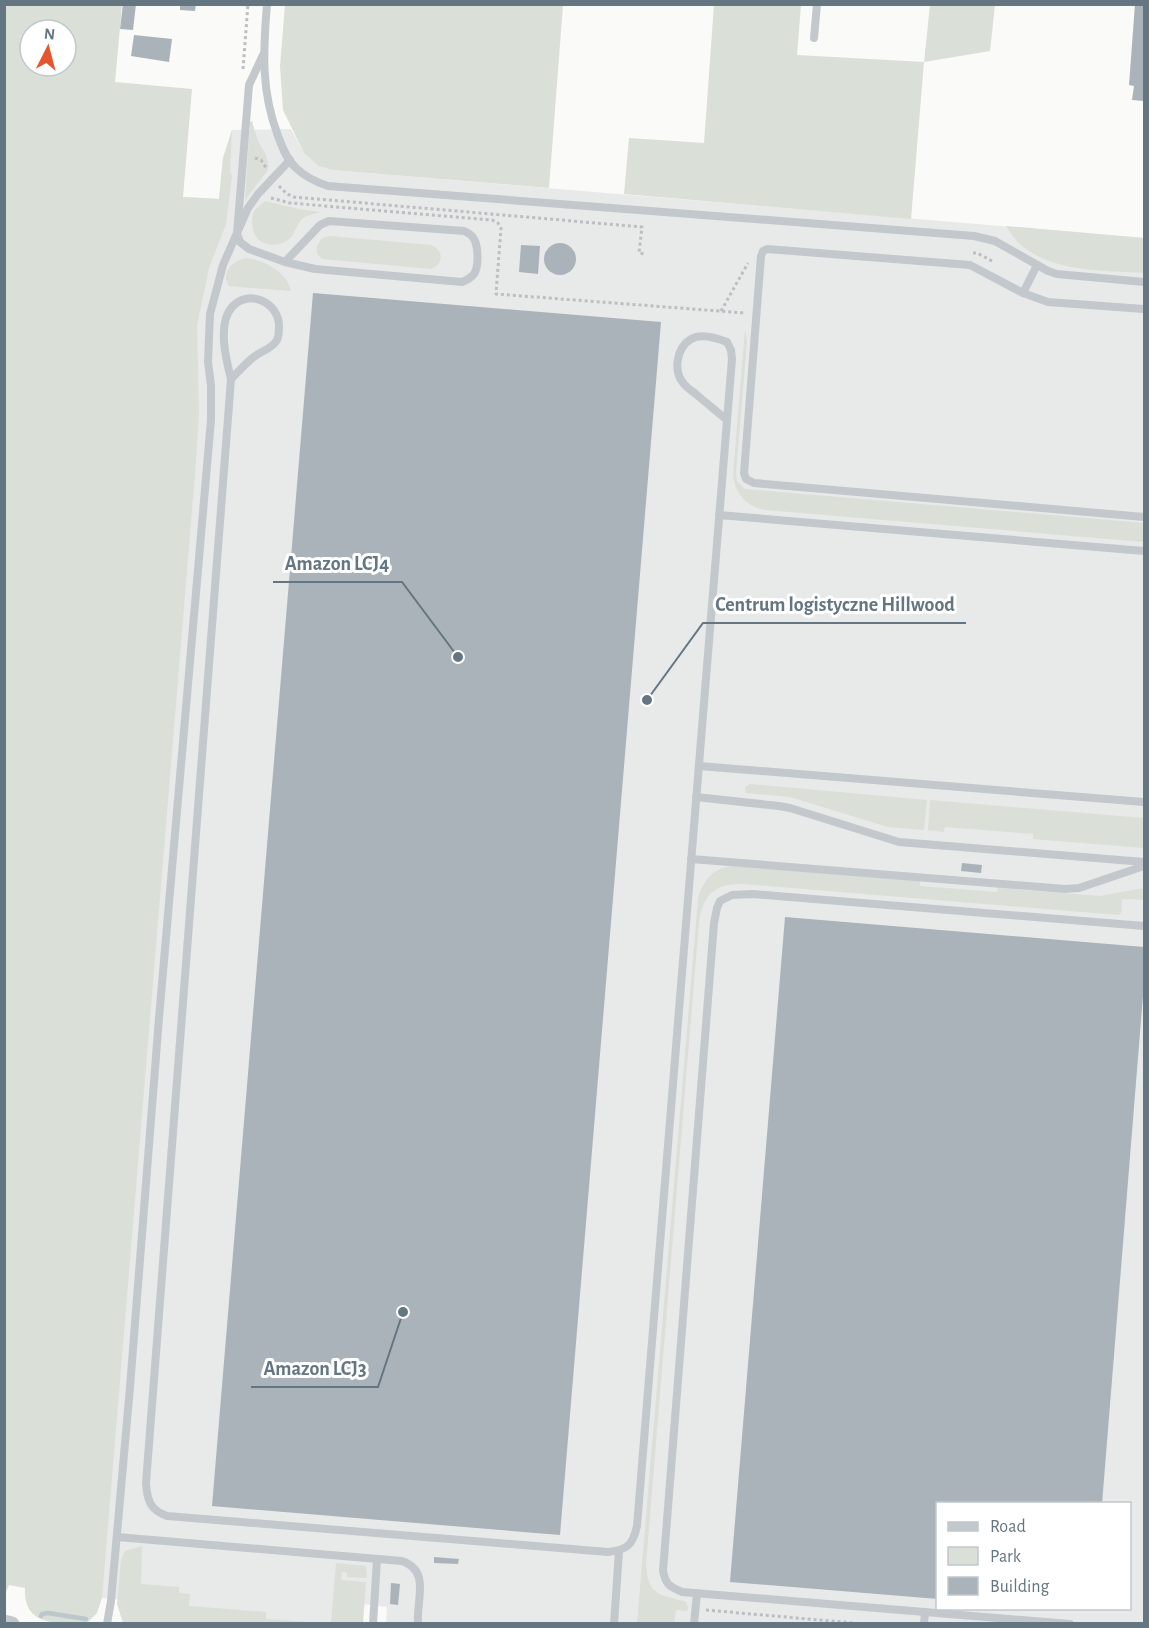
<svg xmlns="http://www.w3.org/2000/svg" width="1149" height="1628" viewBox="0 0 1149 1628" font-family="'Alegreya Sans',sans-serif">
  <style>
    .built { fill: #e8e9e9; fill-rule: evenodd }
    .green { fill: #dadfd7; fill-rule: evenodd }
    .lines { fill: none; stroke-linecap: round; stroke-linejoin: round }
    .stream { stroke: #bbc7cb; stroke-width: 4.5 }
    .building { fill: #aab3b9 }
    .path { stroke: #bbbfc2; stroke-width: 3; stroke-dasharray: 3 3; stroke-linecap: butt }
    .lane { stroke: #c3c8cc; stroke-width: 8 }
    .street { stroke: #c3c8cc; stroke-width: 15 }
    .leader { fill: none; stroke: #657683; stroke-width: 2 }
    .callout-dot { fill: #657683; stroke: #fff; stroke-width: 2 }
    .callout-label { font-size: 20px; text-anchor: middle; font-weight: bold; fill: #657683; stroke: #fff; stroke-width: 6; stroke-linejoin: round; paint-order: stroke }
  </style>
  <rect width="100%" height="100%" fill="#fafaf8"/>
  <path class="built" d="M291 129 304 153 318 166 332 170 1144 238V1623L639 1624 637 1622V1624H386L387 1607 363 1604 361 1623 135 1624 122 1599 92 1598 183 197 219 199 223 158 232 130ZM938 1504H1130V1608H938Z"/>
  <g class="green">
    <path d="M5 4 122 5 115 82 192 89 183 197 219 199 223 158 232 130 230 171 232 176 226 224 209 268 197 325 199 414 195 474 102 1598 97 1613 87 1623C58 1624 23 1627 25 1588L9 1585 5 1594ZM30 30H66V66H30Z"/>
    <polygon points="285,5 563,5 549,188 332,170 318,166 304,153 283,110 280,66"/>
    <polygon points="714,5 801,5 797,55 924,62 930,5 995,5 990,51 924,62 911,219 624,194 629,138 704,143"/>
    <path d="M252 121C254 128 256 135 258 141 263 151 270 158 268 170L245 200 250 122Z"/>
    <path d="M265 201 298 209 320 212C314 214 307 215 302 219 297 224 296 230 292 236 284 246 267 248 258 239 251 231 251 220 254 211Z"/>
    <path d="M1006 226 1144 238V273C1103 270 1053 273 1020 244 1015 240 1010 232 1006 226Z"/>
    <path d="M330 236 431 245C444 251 444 263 431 269L323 259C313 254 316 244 323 238Z"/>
    <path d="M246 258C264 260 287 272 291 291L229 286C220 273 232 261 246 258Z"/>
    <path d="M745 330 747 341 736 473 737 481 745 489 1144 523V542L766 510C747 507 735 494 733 475Z"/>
    <polygon points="750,784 927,800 924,830 888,827 790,797 748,793 746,793 745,787"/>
    <polygon points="930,800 1144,818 1144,848 1033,839 1033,834 945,827 944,832 928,830"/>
    <path d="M734 866 920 881V886L997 892 998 888 1100 896 1144 888V900L1122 899 1121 913 1118 915 743 884C715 883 703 895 699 922L646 1564C648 1597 660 1594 686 1602L688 1608 687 1611 676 1610 674 1623 637 1624 698 899C703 880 714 867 734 866Z"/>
    <polygon points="142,1546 141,1584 179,1587 179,1593 190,1594 189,1606 266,1612 266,1619 325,1623 123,1623 117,1604 121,1560 125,1551"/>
    <polygon points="336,1563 366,1566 367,1578 347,1577 347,1573 342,1572 341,1580 366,1582 363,1623 331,1623"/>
  </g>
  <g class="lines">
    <polyline class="stream" points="41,1616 42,1614 48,1613 86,1619"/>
  </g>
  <g class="building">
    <polygon points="123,4 136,4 133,30 120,29"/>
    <polygon points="180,4 196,4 195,11 180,10"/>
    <polygon points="1135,4 1144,4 1144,101 1132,100 1134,86 1129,85"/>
    <polygon points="134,35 172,39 169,62 131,56"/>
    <circle cx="560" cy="259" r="16"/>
    <polygon points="521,245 540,246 538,274 519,272"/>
    <polygon points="313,293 661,322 560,1535 212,1506"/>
    <polygon points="962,863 982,865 981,873 961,871"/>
    <polygon points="785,917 1144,947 1144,983 1102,1504 938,1504 938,1599 730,1582"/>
    <polygon points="434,1557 459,1559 458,1564 434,1563"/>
    <polygon points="391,1583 400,1584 398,1605 390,1604"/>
  </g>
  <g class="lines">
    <g class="path">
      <polyline points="243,69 248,4"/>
      <polyline points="255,158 261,160 267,169"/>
      <polyline points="279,186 287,194 294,197 642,227 639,253 644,254"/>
      <polyline points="271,198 290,203 492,220 498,223 501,228 496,294 745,313"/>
      <polyline points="973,253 977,253 994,262"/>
      <polyline points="721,311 748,263"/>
      <polyline points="706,1610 865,1624"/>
    </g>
    <g class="lane">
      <path d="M267 4C263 52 261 91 278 136 282 147 287 160 296 168 305 177 316 182 328 186L974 236 995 241 1048 271 1057 274 1144 282"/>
      <polyline points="814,38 817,4"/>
      <path d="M263 55 249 85 237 234 240 242 249 249 285 262 315 269 462 282C467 280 470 279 474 274 479 266 479 244 472 236 470 234 468 233 464 231L329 221 320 225 285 262"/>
      <polyline points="1023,293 1037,265"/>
      <polyline points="1144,309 1048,302 1023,293 970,265 767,249 763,251 761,256 744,473 746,479 754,483 1144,517"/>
      <path d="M231 379C239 371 246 363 255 356 262 351 273 348 277 340 279 336 279 331 279 326 279 303 249 288 232 307 217 324 226 359 231 379L146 1483C147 1500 150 1510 167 1516L608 1552C627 1550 633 1545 637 1526L732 359 731 350 727 342C717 338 701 333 691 339 676 348 673 372 684 384 688 389 694 392 698 396 708 404 717 412 727 420"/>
      <polyline points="719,515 1144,551"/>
      <polyline points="699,766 1144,802"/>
      <polyline points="696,797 779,806 790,808 899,842 1144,862"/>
      <polyline points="691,859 1065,889 1079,888 1144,866"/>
      <path d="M117 1537 402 1561C431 1571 416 1600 418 1624"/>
      <polyline points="107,1624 111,1601 130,1387 159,1018 211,420 211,385 208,362 210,314 223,265 248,208 258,194 290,160"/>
      <polyline points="373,1624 377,1559"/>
      <polyline points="614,1624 619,1551"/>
      <polyline points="694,1624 697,1593"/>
      <polyline points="924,1624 925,1612"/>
      <path d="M1070 1624 682 1592C669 1586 666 1585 663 1571L714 923 717 908 720 901 732 895 753 894 1144 926"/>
    </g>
    <polyline class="street" points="4,1622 12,1624"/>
  </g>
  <path class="leader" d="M458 657L402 582H273M647 700L703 623H966M403 1312L378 1387H251"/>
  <g class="callout-dot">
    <circle cx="458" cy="657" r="6"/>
    <circle cx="647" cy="700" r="6"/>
    <circle cx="403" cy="1312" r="6"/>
  </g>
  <g class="callout-label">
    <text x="337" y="570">Amazon LCJ4</text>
    <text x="835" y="611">Centrum logistyczne Hillwood</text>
    <text x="315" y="1375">Amazon LCJ3</text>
  </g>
  <rect width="1149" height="1628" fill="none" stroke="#657683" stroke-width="12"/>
  <rect x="936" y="1502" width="195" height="108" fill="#ffffff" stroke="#c1c8cd" stroke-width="1.5"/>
  <rect x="948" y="1522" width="30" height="9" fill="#c3c8cc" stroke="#c1c8cd" stroke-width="1.5"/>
  <text x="990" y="1532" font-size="18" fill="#657683">Road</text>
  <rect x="948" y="1547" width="30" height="18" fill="#dadfd7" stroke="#c1c8cd" stroke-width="1.5"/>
  <text x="990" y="1562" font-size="18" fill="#657683">Park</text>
  <rect x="948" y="1577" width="30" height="18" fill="#aab3b9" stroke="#c1c8cd" stroke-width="1.5"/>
  <text x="990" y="1592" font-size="18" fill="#657683">Building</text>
  <g transform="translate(48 48) rotate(6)"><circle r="28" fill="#ffffff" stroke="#c1c8cd" stroke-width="1.5"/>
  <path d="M0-4.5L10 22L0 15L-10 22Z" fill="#e4572e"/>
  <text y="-9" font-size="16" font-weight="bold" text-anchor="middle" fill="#657683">N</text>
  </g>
</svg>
